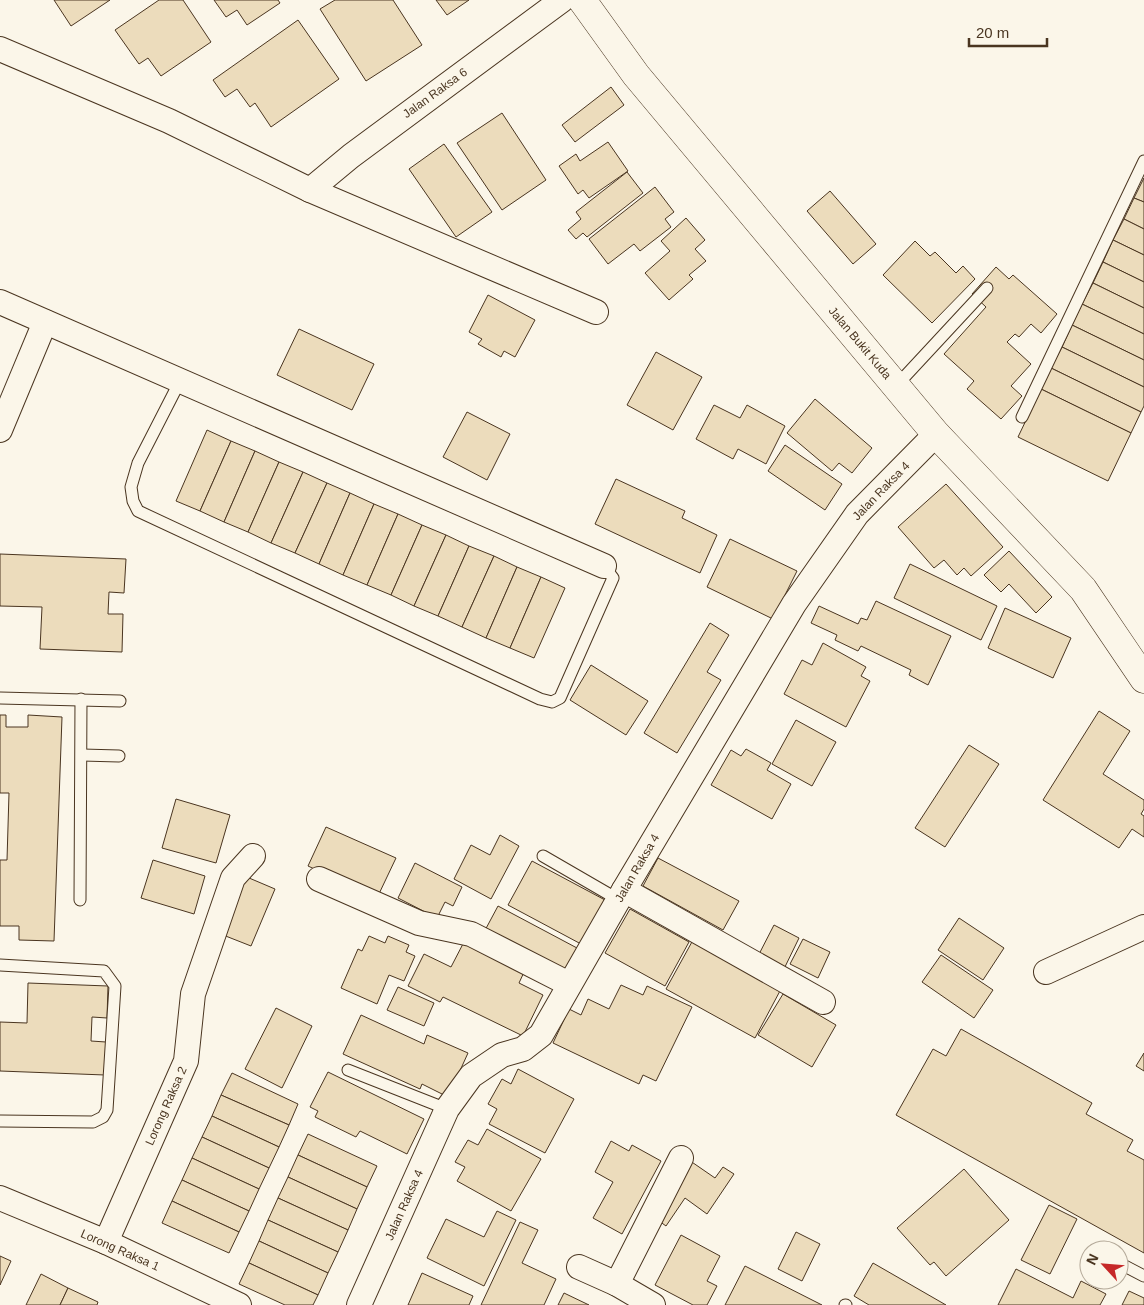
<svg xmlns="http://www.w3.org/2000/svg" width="1144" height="1305" viewBox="0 0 1144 1305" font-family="Arial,sans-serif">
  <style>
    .building { fill: #ecdcbc; stroke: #4a3520 }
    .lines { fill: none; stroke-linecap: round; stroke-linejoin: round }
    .lane-casing { stroke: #4a3520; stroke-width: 13 }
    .street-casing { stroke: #4a3520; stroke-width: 26 }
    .secondary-casing { stroke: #4a3520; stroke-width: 29 }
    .lane { stroke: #fbf6e9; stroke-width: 11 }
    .street { stroke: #fbf6e9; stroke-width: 24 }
    .secondary { stroke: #fbf6e9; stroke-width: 28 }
    .labels { text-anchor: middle; stroke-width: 4; stroke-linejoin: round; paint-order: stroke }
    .street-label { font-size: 12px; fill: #4a3520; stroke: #fbf6e9 }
  </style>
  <rect width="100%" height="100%" fill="#fbf6e9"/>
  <g class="building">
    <polygon points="54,0 110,0 71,26"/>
    <polygon points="159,0 183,0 211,42 161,76 148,58 139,64 115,30"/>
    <polygon points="214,0 278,0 280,3 247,25 237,10 226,17"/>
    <polygon points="335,0 393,0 422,45 366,81 320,9"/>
    <polygon points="436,0 469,0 447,15"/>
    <polygon points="298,20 339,79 271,127 255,103 250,107 237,89 225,97 213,80"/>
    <polygon points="611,87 624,105 575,142 562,125"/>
    <polygon points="502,113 546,180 502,210 457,143"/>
    <polygon points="608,142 628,171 589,198 583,190 578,194 559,166 576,154 580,161"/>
    <polygon points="444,144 492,212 456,237 409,169"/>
    <polygon points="627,172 643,193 587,237 583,233 576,239 568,230 581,219 576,212"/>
    <polygon points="1144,178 1144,202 1134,198"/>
    <polygon points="655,187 674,212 665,219 671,227 640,251 634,244 608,264 589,239"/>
    <polygon points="830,191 876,244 853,264 807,211"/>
    <polygon points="1134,198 1144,202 1144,229 1124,219"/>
    <polygon points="686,218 705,240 695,249 706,261 689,275 693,279 669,300 645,273 670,251 661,241"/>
    <polygon points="1124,219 1144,229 1144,255 1113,240"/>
    <polygon points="1113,240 1144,255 1144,282 1103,262"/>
    <polygon points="915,241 930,256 935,252 956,273 963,266 975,279 932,323 883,275"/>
    <polygon points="1103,262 1144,282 1144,308 1093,283"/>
    <polygon points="996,267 1009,279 1013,275 1057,314 1041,333 1031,324 1019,337 1015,334 1007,342 1031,364 1011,386 1022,396 1001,419 967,389 974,381 944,354 986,307 972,294"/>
    <polygon points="1093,283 1144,308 1144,334 1082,304"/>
    <polygon points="488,295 535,320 515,357 504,351 501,357 478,344 482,339 469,332"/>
    <polygon points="1082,304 1144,334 1144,360 1072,325"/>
    <polygon points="1072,325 1144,360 1144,387 1062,347"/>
    <polygon points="299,329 374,364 352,410 277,375"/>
    <polygon points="1062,347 1144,387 1144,406 1141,412 1051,368"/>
    <polygon points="656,352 702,377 673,430 627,405"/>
    <polygon points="1051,368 1141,412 1131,433 1041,389"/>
    <polygon points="1041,389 1131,433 1108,481 1018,437"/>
    <polygon points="815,399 872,448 852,473 839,463 832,471 787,433"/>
    <polygon points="714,405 740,418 747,405 785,426 766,464 738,449 733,459 696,439"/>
    <polygon points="467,412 510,434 487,480 443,457"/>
    <polygon points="207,430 231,441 200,511 176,501"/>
    <polygon points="231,441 255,451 224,522 200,511"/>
    <polygon points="785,445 842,484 825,510 768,471"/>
    <polygon points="255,451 279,462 248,532 224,522"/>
    <polygon points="279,462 303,472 271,543 248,532"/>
    <polygon points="303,472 327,483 295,553 271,543"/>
    <polygon points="616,479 685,511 682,518 717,535 700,573 595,524"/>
    <polygon points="327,483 350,493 319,564 295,553"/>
    <polygon points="946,484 1003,547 971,576 964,568 957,575 944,560 934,568 898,527"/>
    <polygon points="350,493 374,504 343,575 319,564"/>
    <polygon points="374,504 398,514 367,585 343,575"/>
    <polygon points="398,514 422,525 391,595 367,585"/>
    <polygon points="422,525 446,535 414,606 391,595"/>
    <polygon points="446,535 469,546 438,616 414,606"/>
    <polygon points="730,539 797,571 773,619 707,587"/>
    <polygon points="469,546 494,556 462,627 438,616"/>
    <polygon points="1009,551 1052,597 1036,613 1009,584 1001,592 984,575"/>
    <polygon points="0,554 126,559 124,593 109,592 108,614 123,614 122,652 40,649 42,607 0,606"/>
    <polygon points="494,556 517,567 486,638 462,627"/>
    <polygon points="910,564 997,606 981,640 894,598"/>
    <polygon points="517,567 541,577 510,648 486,638"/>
    <polygon points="541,577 565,588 534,658 510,648"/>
    <polygon points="876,601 951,636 928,685 909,675 911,670 861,646 858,651 835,640 837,635 811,623 819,606 858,624 861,618 867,620"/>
    <polygon points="1005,608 1071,638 1053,678 988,648"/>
    <polygon points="710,623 729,635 707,672 721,680 677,753 644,733"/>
    <polygon points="823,643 866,667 861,676 870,681 846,727 784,694 802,660 812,665"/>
    <polygon points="591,665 648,701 626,735 570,700"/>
    <polygon points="1099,711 1130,731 1103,774 1144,800 1144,809 1141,814 1144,816 1144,837 1132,829 1119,848 1043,800"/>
    <polygon points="0,715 6,715 6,727 28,727 28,715 62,717 54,941 19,940 19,926 0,926 0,860 7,860 9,793 0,793"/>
    <polygon points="796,720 836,742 812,786 772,764"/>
    <polygon points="969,745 999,764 945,847 915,828"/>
    <polygon points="746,749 771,763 767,770 791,784 772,819 711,785 731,750 741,756"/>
    <polygon points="176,799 230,815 216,863 162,848"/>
    <polygon points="326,827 396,858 377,898 308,866"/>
    <polygon points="500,835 519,846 491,899 454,879 471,845 490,855"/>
    <polygon points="658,858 739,901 723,930 643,886"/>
    <polygon points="153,860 205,876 194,914 141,898"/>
    <polygon points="532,861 605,900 581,944 508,905"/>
    <polygon points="415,863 462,887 453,906 445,902 437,918 398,898"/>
    <polygon points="242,875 275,889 251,946 218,933"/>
    <polygon points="498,906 577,948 562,975 483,934"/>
    <polygon points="630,909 689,942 665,986 605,953"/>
    <polygon points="959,918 1004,948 983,980 938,950"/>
    <polygon points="774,925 799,938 782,973 756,960"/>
    <polygon points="369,936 385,943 388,936 409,945 406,952 415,956 404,981 389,975 377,1004 341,988 358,949 362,951"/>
    <polygon points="803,939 830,952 818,978 790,964"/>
    <polygon points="465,940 525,970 519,983 543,995 523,1036 443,997 440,1002 408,986 424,954 451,967"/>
    <polygon points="693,940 781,989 755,1038 666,989"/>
    <polygon points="941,955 993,990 974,1018 922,982"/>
    <polygon points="28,983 108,986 107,1018 92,1017 91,1041 106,1042 105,1075 0,1071 0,1022 27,1023"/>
    <polygon points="621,985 643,995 647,986 692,1007 656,1081 643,1075 639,1084 553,1043 569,1009 581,1015 588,999 609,1009"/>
    <polygon points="398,987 434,1003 424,1026 387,1010"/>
    <polygon points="783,994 836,1025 812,1067 758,1035"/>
    <polygon points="276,1008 312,1026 282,1088 245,1069"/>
    <polygon points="361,1015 424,1044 427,1035 468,1053 448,1097 422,1084 420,1089 343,1054"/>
    <polygon points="961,1029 1092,1103 1086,1114 1133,1140 1127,1151 1144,1160 1144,1253 896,1115 933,1049 946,1056"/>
    <polygon points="1144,1053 1144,1071 1136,1066"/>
    <polygon points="518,1069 574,1099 545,1153 489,1124 497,1109 488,1104 502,1079 511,1084"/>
    <polygon points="328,1072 424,1119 407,1154 360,1131 356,1137 315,1117 318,1111 310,1107"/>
    <polygon points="232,1073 298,1104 289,1125 221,1095"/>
    <polygon points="221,1095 289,1125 279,1147 212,1116"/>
    <polygon points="212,1116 279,1147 269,1168 202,1137"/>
    <polygon points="487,1129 541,1159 511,1211 457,1181 465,1167 455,1162 468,1140 478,1145"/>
    <polygon points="308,1134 377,1166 367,1187 298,1155"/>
    <polygon points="202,1137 269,1168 259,1189 192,1158"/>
    <polygon points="611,1141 629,1151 632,1145 661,1161 622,1234 593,1218 613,1182 595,1172"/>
    <polygon points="298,1155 367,1187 357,1209 288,1177"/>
    <polygon points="192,1158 259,1189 249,1211 182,1180"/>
    <polygon points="686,1158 715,1178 723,1167 734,1174 707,1214 685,1198 666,1226 648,1213"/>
    <polygon points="964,1169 1009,1220 946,1276 934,1262 930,1265 897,1228"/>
    <polygon points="288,1177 357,1209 348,1230 278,1198"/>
    <polygon points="182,1180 249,1211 239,1232 172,1201"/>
    <polygon points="278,1198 348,1230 338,1252 268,1220"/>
    <polygon points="172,1201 239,1232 229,1253 162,1223"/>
    <polygon points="1049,1205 1077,1219 1050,1274 1021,1260"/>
    <polygon points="497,1211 516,1220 484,1286 427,1258 446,1219 484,1237"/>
    <polygon points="268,1220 338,1252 328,1273 259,1241"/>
    <polygon points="520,1222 538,1230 522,1263 556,1279 544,1305 481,1305"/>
    <polygon points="796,1232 820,1244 802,1281 778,1269"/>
    <polygon points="681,1235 720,1256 707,1281 717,1286 707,1305 693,1305 655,1285"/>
    <polygon points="259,1241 328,1273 318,1295 249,1263"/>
    <polygon points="0,1256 11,1261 0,1285"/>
    <polygon points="249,1263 318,1295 313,1305 285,1305 239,1284"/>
    <polygon points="873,1263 946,1305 869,1305 854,1296"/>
    <polygon points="745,1266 822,1305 725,1305"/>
    <polygon points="1016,1269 1073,1298 1081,1281 1106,1294 1100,1305 998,1305"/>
    <polygon points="422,1273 473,1296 469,1305 408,1305"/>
    <polygon points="41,1274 68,1288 60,1305 26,1305"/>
    <polygon points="68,1288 98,1302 97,1305 60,1305"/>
    <polygon points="1129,1291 1144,1298 1144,1305 1122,1305"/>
    <polygon points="564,1293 589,1305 558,1305"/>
  </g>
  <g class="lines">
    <defs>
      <g id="lane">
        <polyline points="180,381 138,463 131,487 133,501 138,511 540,699 552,702 560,698 613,578 604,566"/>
        <polyline points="896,386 987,288"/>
        <polyline points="1022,417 1144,161"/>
        <polyline points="0,698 120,701"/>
        <polyline points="82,755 119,756"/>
        <polyline points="543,856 619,900"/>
        <polyline points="80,900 81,699"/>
        <polyline points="0,965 104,971 115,986 107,1110 103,1117 93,1122 0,1121"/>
        <polyline points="348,1070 447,1109"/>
        <polyline points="1119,1263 1144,1276"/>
        <polyline points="845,1305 846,1305"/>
      </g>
      <g id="street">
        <polyline points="0,49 169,121 310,190 596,312"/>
        <polyline points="310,190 351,156 562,0"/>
        <polyline points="0,302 604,566"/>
        <polyline points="0,430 45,322"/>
        <polyline points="319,879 419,923 471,934 569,984"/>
        <polyline points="624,890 823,1002"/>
        <polyline points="1046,972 1144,927"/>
        <polyline points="0,1198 106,1242 239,1305"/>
        <polyline points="106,1242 186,1061 193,994 233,878 253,856"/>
        <polyline points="579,1267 617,1284 653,1305"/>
        <polyline points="617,1284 681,1158"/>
        <polyline points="359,1305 447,1109 471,1076 502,1055 523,1049 541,1035 624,890 794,604 857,514 936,434"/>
      </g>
      <polyline id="secondary" points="582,0 636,75 936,434 1083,589 1144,679"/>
    </defs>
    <use href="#lane" class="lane-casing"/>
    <use href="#street" class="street-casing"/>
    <use href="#secondary" class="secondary-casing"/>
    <use href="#lane" class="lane"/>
    <use href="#street" class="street"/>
    <use href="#secondary" class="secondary"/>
  </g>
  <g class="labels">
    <g class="street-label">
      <text transform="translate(435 93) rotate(-36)" y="4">Jalan Raksa 6</text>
      <text transform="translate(860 343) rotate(50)" y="4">Jalan Bukit Kuda</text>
      <text transform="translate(881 491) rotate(-46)" y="4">Jalan Raksa 4</text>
      <text transform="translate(637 868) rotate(-60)" y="4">Jalan Raksa 4</text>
      <text transform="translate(166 1106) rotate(-66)" y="4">Lorong Raksa 2</text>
      <text transform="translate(404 1205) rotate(-66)" y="4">Jalan Raksa 4</text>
      <text transform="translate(120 1250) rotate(24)" y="4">Lorong Raksa 1</text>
    </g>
  </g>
  <g transform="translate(1104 1265) rotate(296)"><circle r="24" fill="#fbf6e9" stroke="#b4a999"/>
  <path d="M0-4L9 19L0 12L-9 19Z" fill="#c62828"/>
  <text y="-8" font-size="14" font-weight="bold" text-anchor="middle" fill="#4a3520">N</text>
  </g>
  <path d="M969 38v8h78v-8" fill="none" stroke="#4a3520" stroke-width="2.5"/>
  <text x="976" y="38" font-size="15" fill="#4a3520" stroke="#fbf6e9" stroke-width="4" paint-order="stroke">20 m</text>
</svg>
